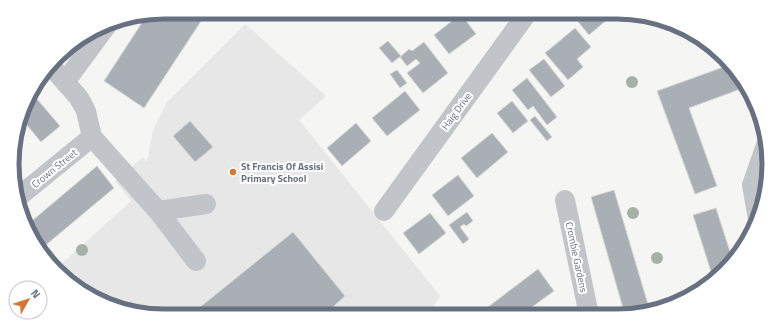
<svg xmlns="http://www.w3.org/2000/svg" width="781" height="328" viewBox="0 0 781 328" font-family="'Titillium Web',sans-serif">
  <style>
    .built { fill: #e6e7e6 }
    .building { fill: #aaafb6; stroke: #d7d7d5 }
    .lines { fill: none; stroke-linecap: round; stroke-linejoin: round }
    .minor { stroke: #c1c4c8; stroke-width: 20 }
    .tree { fill: #a6b1a5 }
    .poi-dot { fill: #d47635; stroke: #fff; stroke-width: 1.5 }
    .labels { text-anchor: middle; stroke-width: 4; stroke-linejoin: round; paint-order: stroke }
    .street-label { font-size: 10px; fill: #677181; stroke: #fff }
    .poi-label { font-size: 10px; font-weight: bold; fill: #677181; stroke: #fff; text-anchor: start }
    .rim { fill: none; stroke: #677181; stroke-width: 5 }
  </style>
  <rect width="100%" height="100%" fill="#f5f6f3"/>
  <polygon class="built" points="245,24 326,96 299,120 440,296 428,315 164,316 115,308 71,284 57,268 131,201 115,181 143,157 147,162 153,130 167,102"/>
  <g class="building">
    <polygon points="164,12 207,12 144,108 104,81 147,15"/>
    <polygon points="570,12 616,12 589,35"/>
    <polygon points="461,14 476,34 449,54 434,35"/>
    <polygon points="575,28 591,47 577,59 583,67 568,80 545,53"/>
    <polygon points="388,41 401,56 392,63 379,48"/>
    <polygon points="424,42 448,73 423,93 407,73 420,63 416,59 407,66 400,57 409,49 412,51"/>
    <polygon points="544,59 565,86 551,97 529,70"/>
    <polygon points="729,65 746,87 689,108 717,186 695,194 657,91"/>
    <polygon points="397,70 407,83 400,88 390,74"/>
    <polygon points="527,78 557,117 547,125 533,106 528,110 512,90"/>
    <polygon points="405,91 420,110 387,136 372,118"/>
    <polygon points="31,92 60,126 41,142 22,119"/>
    <polygon points="512,101 528,121 513,133 497,113"/>
    <polygon points="535,116 552,137 547,141 530,120"/>
    <polygon points="190,121 213,147 195,162 173,136"/>
    <polygon points="356,123 371,141 342,166 327,148"/>
    <polygon points="492,133 508,152 477,178 461,158"/>
    <polygon points="97,166 114,188 41,249 32,240 27,225"/>
    <polygon points="458,175 474,196 448,216 432,195"/>
    <polygon points="614,190 650,311 637,315 625,315 591,197"/>
    <polygon points="716,208 733,261 714,281 693,215"/>
    <polygon points="467,212 473,221 466,226 464,224 460,227 469,239 463,244 449,225"/>
    <polygon points="430,213 446,233 419,254 403,233"/>
    <polygon points="293,232 345,296 323,316 189,316"/>
    <polygon points="538,269 554,291 521,315 488,315 484,310"/>
  </g>
  <g class="lines">
    <g class="minor">
      <polyline points="51,66 79,98 86,111 92,137 158,211 206,204"/>
      <polyline points="65,82 107,25"/>
      <polyline points="17,198 92,137"/>
      <polyline points="565,200 589,315"/>
      <polyline points="158,211 196,261"/>
      <polyline points="384,211 528,12"/>
      <polyline points="758,219 752,185 766,145"/>
    </g>
  </g>
  <g class="tree">
    <circle cx="632" cy="82" r="6"/>
    <circle cx="633" cy="213" r="6"/>
    <circle cx="82" cy="250" r="6"/>
    <circle cx="657" cy="258" r="6"/>
  </g>
  <circle class="poi-dot" cx="233" cy="172" r="4"/>
  <g class="labels">
    <g class="street-label">
      <text transform="translate(456 111) rotate(-54)" y="4">Haig Drive</text>
      <text transform="translate(54 168) rotate(-39)" y="4">Crown Street</text>
      <text transform="translate(577 257) rotate(78)" y="4">Crombie Gardens</text>
    </g>
    <g class="poi-label">
      <text x="241" y="170">St Francis Of Assisi<tspan x="241" dy="12">Primary School</tspan></text>
    </g>
  </g>
  <path d="M0 0H781V328H0ZM164 19H617A145 145 0 0 1 762 164V164A145 145 0 0 1 617 309H164A145 145 0 0 1 19 164V164A145 145 0 0 1 164 19Z" fill="#fff" fill-rule="evenodd"/>
  <path class="rim" d="M164 19H617A145 145 0 0 1 762 164V164A145 145 0 0 1 617 309H164A145 145 0 0 1 19 164V164A145 145 0 0 1 164 19Z"/>
  <g transform="translate(28 300) rotate(51)"><circle r="19" fill="#ffffff" stroke="#c2c6cd"/>
  <path d="M0-3L7 15L0 10L-7 15Z" fill="#d47635"/>
  <text y="-6" font-size="11" font-weight="bold" text-anchor="middle" fill="#677181">N</text>
  </g>
</svg>
